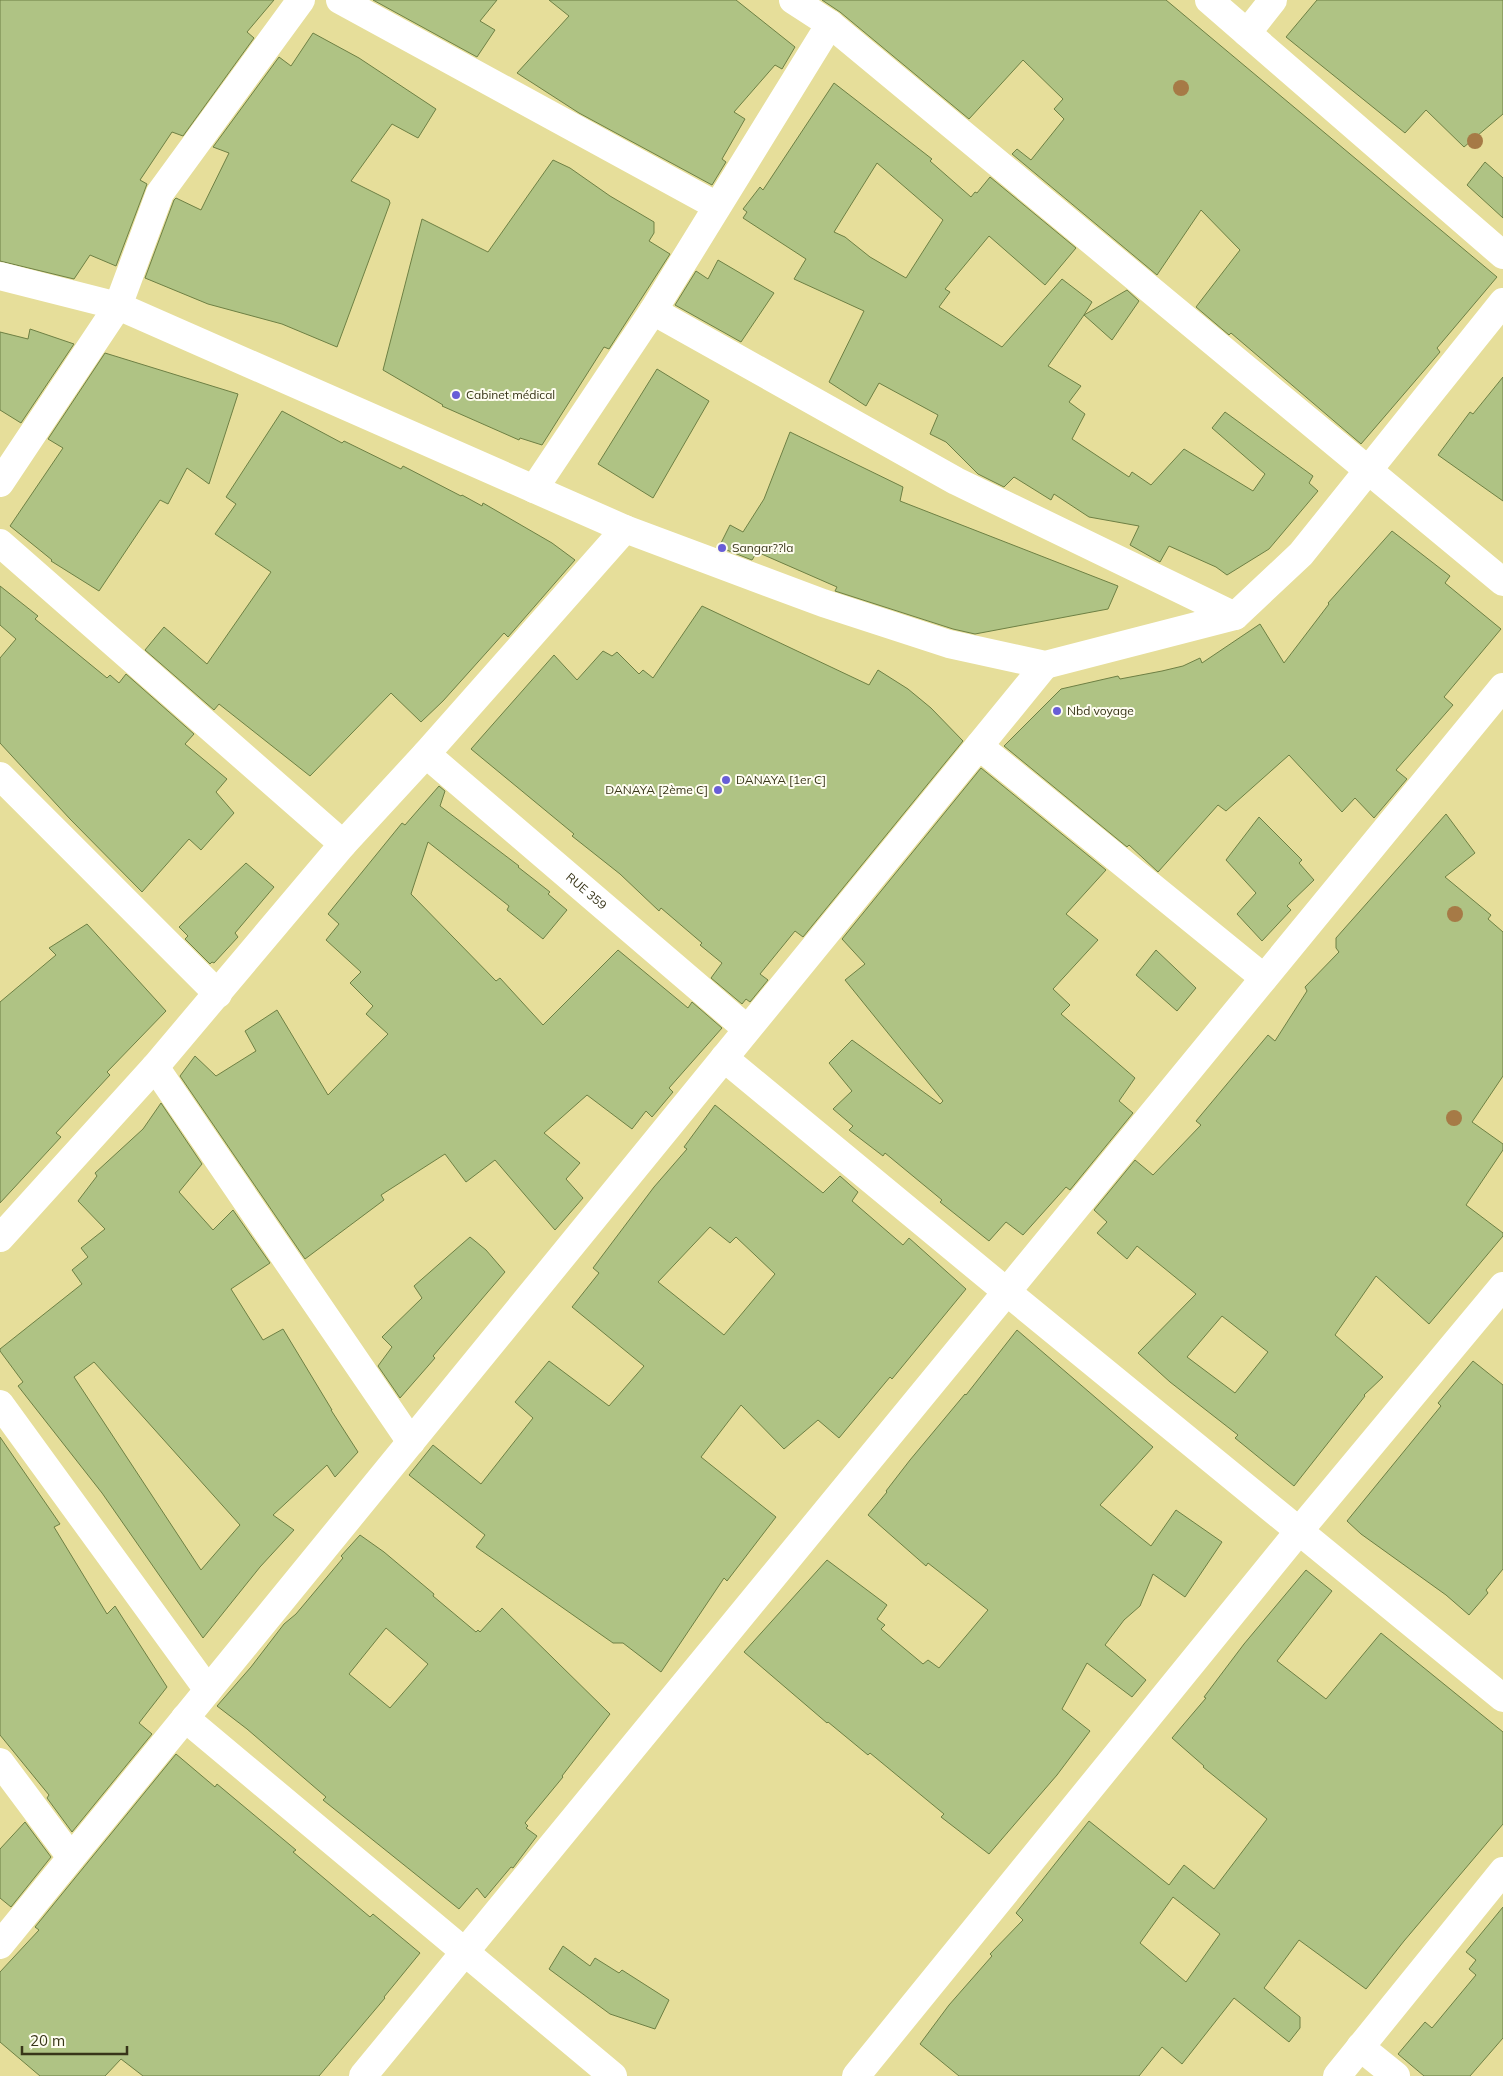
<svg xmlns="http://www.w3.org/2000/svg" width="1503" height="2076" viewBox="0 0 1503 2076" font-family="Mulish,sans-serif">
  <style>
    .building { fill: #afc384; stroke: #6e8044; fill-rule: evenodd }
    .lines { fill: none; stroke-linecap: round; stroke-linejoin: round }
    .minor { stroke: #fff; stroke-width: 28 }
    .tree { fill: #a67a46 }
    .poi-dot { fill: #685ed7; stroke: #fefdf0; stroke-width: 2 }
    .labels { text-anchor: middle; stroke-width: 4; stroke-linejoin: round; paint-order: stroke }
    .poi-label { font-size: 12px; fill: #383519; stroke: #fefdf0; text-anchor: start }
    .street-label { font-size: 12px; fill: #383519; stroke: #fefdf0 }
  </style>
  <rect width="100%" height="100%" fill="#e6de9a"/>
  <g class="building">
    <polygon points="0,0 274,0 247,32 254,38 183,136 172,132 140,180 147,184 116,266 90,255 74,279 0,261"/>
    <polygon points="373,0 497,0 480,21 495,30 477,57"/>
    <polygon points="549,0 736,0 795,47 782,69 775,65 734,112 745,119 722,159 726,162 712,185 579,113 517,73 569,16"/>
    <polygon points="822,0 1166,0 1497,277 1437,348 1440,352 1361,444 1231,333 1229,335 1196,307 1240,250 1201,210 1157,275 1012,154 1017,149 1031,160 1064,119 1054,109 1063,99 1023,60 969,119 840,12"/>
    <polygon points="1317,0 1503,0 1503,114 1464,147 1426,110 1405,133 1286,37"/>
    <polygon points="313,33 359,58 436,109 418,138 392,124 351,181 389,200 390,203 337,347 282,324 208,304 145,278 174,200 176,198 201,210 229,153 213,147 279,57 291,66"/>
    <path d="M834 83 932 159 930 161 971 197 975 192 977 193 990 177 1076 248 1045 285 989 236 945 289 950 292 939 307 1002 347 1062 279 1092 302 1084 315 1127 290 1139 301 1112 340 1084 315 1048 366 1081 386 1069 402 1085 414 1072 439 1129 477 1132 472 1151 485 1184 449 1253 491 1265 474 1212 428 1225 412 1313 476 1309 483 1318 491 1269 549 1227 575 1216 567 1169 546 1160 562 1130 545 1139 526 1089 517 1054 494 1051 500 1014 477 1004 487 978 474 946 442 930 434 938 415 879 383 866 406 829 382 864 311 794 279 806 259 743 218 747 212 743 209 760 187 763 190ZM877 163 943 220 906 278 870 257 845 237 834 232Z"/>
    <polygon points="553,160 570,168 610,196 654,222 654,233 649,241 670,254 609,349 604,347 542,445 520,438 519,440 442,406 443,405 383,370 422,219 488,252"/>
    <polygon points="1485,162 1503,178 1503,218 1467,185"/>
    <polygon points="718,260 774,293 741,342 675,305 696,271 708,279"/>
    <polygon points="30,329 74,344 21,423 0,410 0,332 28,339"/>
    <polygon points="105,353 238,394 209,484 187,468 168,504 160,500 99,591 51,561 52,560 10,526 63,448 48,439"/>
    <polygon points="657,369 709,401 653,498 598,464"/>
    <polygon points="1503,377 1503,501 1438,455 1470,412 1473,414"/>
    <polygon points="282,411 342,443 344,441 401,469 403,466 461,496 462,495 482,506 483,503 552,543 575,560 508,637 504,633 443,701 421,722 391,693 310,776 219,704 214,710 145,650 164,627 207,664 271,572 215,534 236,504 226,497"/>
    <polygon points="790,432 903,487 900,501 1118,586 1108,609 975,634 953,629 835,591 837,587 757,552 752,560 719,547 730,525 743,532 764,499"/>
    <polygon points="1392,531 1450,576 1445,583 1501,629 1444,697 1453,705 1396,770 1407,779 1374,818 1355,798 1342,812 1289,755 1226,811 1218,805 1158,872 1129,845 1127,847 1004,746 1061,689 1118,676 1120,679 1162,671 1183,666 1200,658 1202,663 1260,624 1284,663 1329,604 1328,603"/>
    <polygon points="0,586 38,616 35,619 107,678 110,675 119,683 126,674 194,734 185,744 227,779 216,792 234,813 201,850 189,839 142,892 70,819 0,743 0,658 16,639 0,625"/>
    <polygon points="702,606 869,685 878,670 908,689 931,708 963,741 803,937 795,931 760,974 768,980 750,1002 746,999 742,1004 711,978 722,963 700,945 702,943 661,908 659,911 620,874 572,836 574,834 471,749 554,655 577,680 603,651 612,656 617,652 639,674 643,670 653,678"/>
    <polygon points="981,768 1106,870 1066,914 1098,940 1053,989 1070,1005 1061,1014 1135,1078 1119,1101 1133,1113 1070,1190 1066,1187 1023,1235 1006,1222 989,1241 940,1202 942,1200 885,1153 883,1156 849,1130 853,1126 833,1109 852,1091 829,1063 852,1040 940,1104 943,1101 845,980 865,964 842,939"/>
    <polygon points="439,786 445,791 440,806 519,866 518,867 550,892 548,894 567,910 543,939 507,910 509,906 428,842 411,894 496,981 500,978 543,1025 618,950 688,1008 692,1002 722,1028 669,1088 673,1092 652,1117 646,1111 632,1129 587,1095 544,1133 580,1163 566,1179 583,1198 555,1230 495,1160 466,1182 445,1154 381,1195 384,1200 305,1259 180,1076 195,1056 216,1076 256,1051 245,1031 277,1010 328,1095 388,1034 366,1014 373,1006 350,983 361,972 326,940 339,924 328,914 402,823 405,825"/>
    <path d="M1446 814 1475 853 1445 877 1491 915 1488 919 1503 932V1076L1472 1122 1503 1144V1150L1466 1205 1503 1233V1236L1429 1324 1376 1276 1335 1335 1383 1377 1364 1395 1365 1396 1294 1486 1235 1438 1238 1435 1170 1382 1138 1353 1196 1294 1137 1246 1127 1259 1097 1233 1107 1222 1094 1210 1135 1160 1153 1175 1201 1125 1196 1121 1268 1035 1275 1041 1307 991 1305 987 1339 952 1336 948V938ZM1222 1316 1268 1352 1235 1393 1187 1357Z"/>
    <polygon points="1259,817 1302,860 1299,863 1314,880 1287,906 1291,910 1262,941 1237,914 1256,893 1226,860"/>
    <polygon points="246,863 274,887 235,933 238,937 214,963 212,962 210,964 185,939 188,936 179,927"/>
    <polygon points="87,924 166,1011 107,1072 110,1075 56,1133 61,1137 0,1203 0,1002 56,955 49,948"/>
    <polygon points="1156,950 1196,988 1177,1011 1136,975"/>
    <path d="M161 1103 202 1164 179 1192 213 1230 233 1210 270 1263 231 1289 263 1340 283 1329 332 1410H331L358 1452 335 1477 327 1465 273 1515 294 1530 260 1567 203 1638 102 1493 18 1386 23 1382 0 1351V1349L82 1284 72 1270 88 1257 81 1248 105 1229 78 1201 97 1176 95 1173 143 1129ZM94 1362 240 1525 201 1570 74 1377Z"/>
    <path d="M715 1105 823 1193 840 1176 858 1192 852 1201 903 1245 909 1238 966 1289 892 1379 890 1377 839 1438 818 1420 784 1449 741 1405 701 1457 776 1517 727 1581 724 1578 661 1672 623 1643H613L476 1547 485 1535 409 1475 433 1445 481 1484 533 1418 515 1402 549 1361 609 1406 644 1366 572 1307 599 1273 593 1268 654 1187 687 1149 684 1147ZM710 1227 730 1243 736 1237 775 1274 724 1335 658 1282Z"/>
    <polygon points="470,1237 486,1250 505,1272 433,1356 435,1358 400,1398 378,1366 392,1347 382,1337 422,1298 414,1286"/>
    <polygon points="1017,1330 1153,1447 1100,1505 1151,1546 1176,1510 1222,1542 1185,1597 1153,1574 1140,1606 1124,1620 1105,1645 1146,1680 1132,1697 1087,1663 1062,1709 1090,1731 1057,1775 989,1854 941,1817 944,1814 870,1753 868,1755 828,1722 827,1723 744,1652 827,1560 887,1605 877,1619 885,1625 881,1629 923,1664 928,1660 939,1668 988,1610 928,1563 926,1566 868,1515 887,1492 886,1491 910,1460 965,1394 966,1395"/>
    <polygon points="1473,1361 1503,1385 1503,1569 1486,1590 1488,1593 1469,1615 1446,1595 1361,1534 1347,1521 1441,1406 1438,1403"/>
    <polygon points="0,1437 60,1524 54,1527 107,1614 115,1606 167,1687 139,1723 152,1734 72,1832 47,1798 49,1795 0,1735"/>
    <path d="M360 1535 384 1552 434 1594 433 1596 476 1632 478 1630 480 1632 502 1608 610 1714 562 1776 563 1777 525 1823 528 1826 526 1828 537 1836 513 1868 511 1867 485 1898 477 1888 459 1909 323 1800 326 1797 247 1729 217 1706 251 1667 284 1624 296 1614 343 1558 341 1556ZM386 1628 428 1664 390 1708 349 1674Z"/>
    <path d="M1306 1570 1332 1591 1277 1661 1326 1699 1381 1633 1503 1732V1824L1404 1941 1366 1989 1299 1940 1264 1988 1300 2017V2028L1289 2042 1234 1998 1182 2064 1162 2047 1139 2076H959L920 2044 949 2005 992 1956 990 1954 1023 1920 1016 1913 1089 1821 1169 1885 1184 1865 1214 1889 1267 1819 1203 1767 1204 1766 1172 1738 1206 1698 1204 1697 1244 1644ZM1173 1897 1220 1934 1186 1982 1140 1943Z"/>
    <polygon points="176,1754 215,1787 217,1784 296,1850 293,1852 370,1917 373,1914 420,1953 384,1997 385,1998 319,2076 143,2076 121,2059 105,2076 40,2076 0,2042 0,1972 39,1930 35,1927"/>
    <polygon points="25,1822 51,1857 11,1907 0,1898 0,1849"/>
    <polygon points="1503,1907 1503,2038 1470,2076 1424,2076 1398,2054 1425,2022 1432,2028 1476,1975 1469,1969 1476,1960 1466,1952"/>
    <polygon points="563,1946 590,1966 595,1958 619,1973 622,1970 669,2000 655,2029 610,2014 549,1969"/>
  </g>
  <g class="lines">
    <g class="minor">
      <polyline points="340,0 717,206"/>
      <polyline points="793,0 830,24 1503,582"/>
      <polyline points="1209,0 1503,255"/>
      <polyline points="830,24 653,311 956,481 1235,616"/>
      <polyline points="1247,33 1273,0"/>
      <polyline points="0,276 118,306 625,529 823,603 949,644 1045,665 1235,616 1301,554 1503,302"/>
      <polyline points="0,483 118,306 160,193 301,0"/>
      <polyline points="534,489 653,311"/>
      <polyline points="0,543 343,844"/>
      <polyline points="979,746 1264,978"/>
      <path id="s1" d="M426 754 747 1029"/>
      <polyline points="0,776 218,994"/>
      <polyline points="724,1058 1007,1292 1503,1698"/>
      <polyline points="155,1067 411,1442"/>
      <polyline points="0,1238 155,1067 343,844 426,754 625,529"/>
      <polyline points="0,1404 208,1690"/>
      <polyline points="185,1718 613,2076"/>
      <polyline points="0,1762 70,1856"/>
      <polyline points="0,1945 1045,665"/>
      <polyline points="1360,2047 1396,2076"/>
      <polyline points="363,2076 1503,687"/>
      <polyline points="856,2076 1299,1531 1503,1286"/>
      <polyline points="1337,2076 1503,1871"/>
    </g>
  </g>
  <g class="tree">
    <circle cx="1181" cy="88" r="8"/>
    <circle cx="1475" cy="141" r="8"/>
    <circle cx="1455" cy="914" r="8"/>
    <circle cx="1454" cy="1118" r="8"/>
  </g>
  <g class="poi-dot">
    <circle cx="456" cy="395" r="5"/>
    <circle cx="722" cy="548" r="5"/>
    <circle cx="1057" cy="711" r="5"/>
    <circle cx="726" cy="780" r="5"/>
    <circle cx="718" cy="790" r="5"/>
  </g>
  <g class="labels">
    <g class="poi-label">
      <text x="466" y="399">Cabinet médical</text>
      <text x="732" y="552">Sangar??la</text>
      <text x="1067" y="715">Nbd voyage</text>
      <text x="736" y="784">DANAYA [1er C]</text>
      <text x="708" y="794" text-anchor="end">DANAYA [2ème C]</text>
    </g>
    <g class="street-label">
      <text dy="4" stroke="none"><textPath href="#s1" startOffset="211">RUE 359</textPath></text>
    </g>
  </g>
  <path d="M22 2046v8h105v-8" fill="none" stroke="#383519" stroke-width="2.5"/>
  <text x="30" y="2046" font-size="15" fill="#383519" stroke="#fefdf0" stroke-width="4" paint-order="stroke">20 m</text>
</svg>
